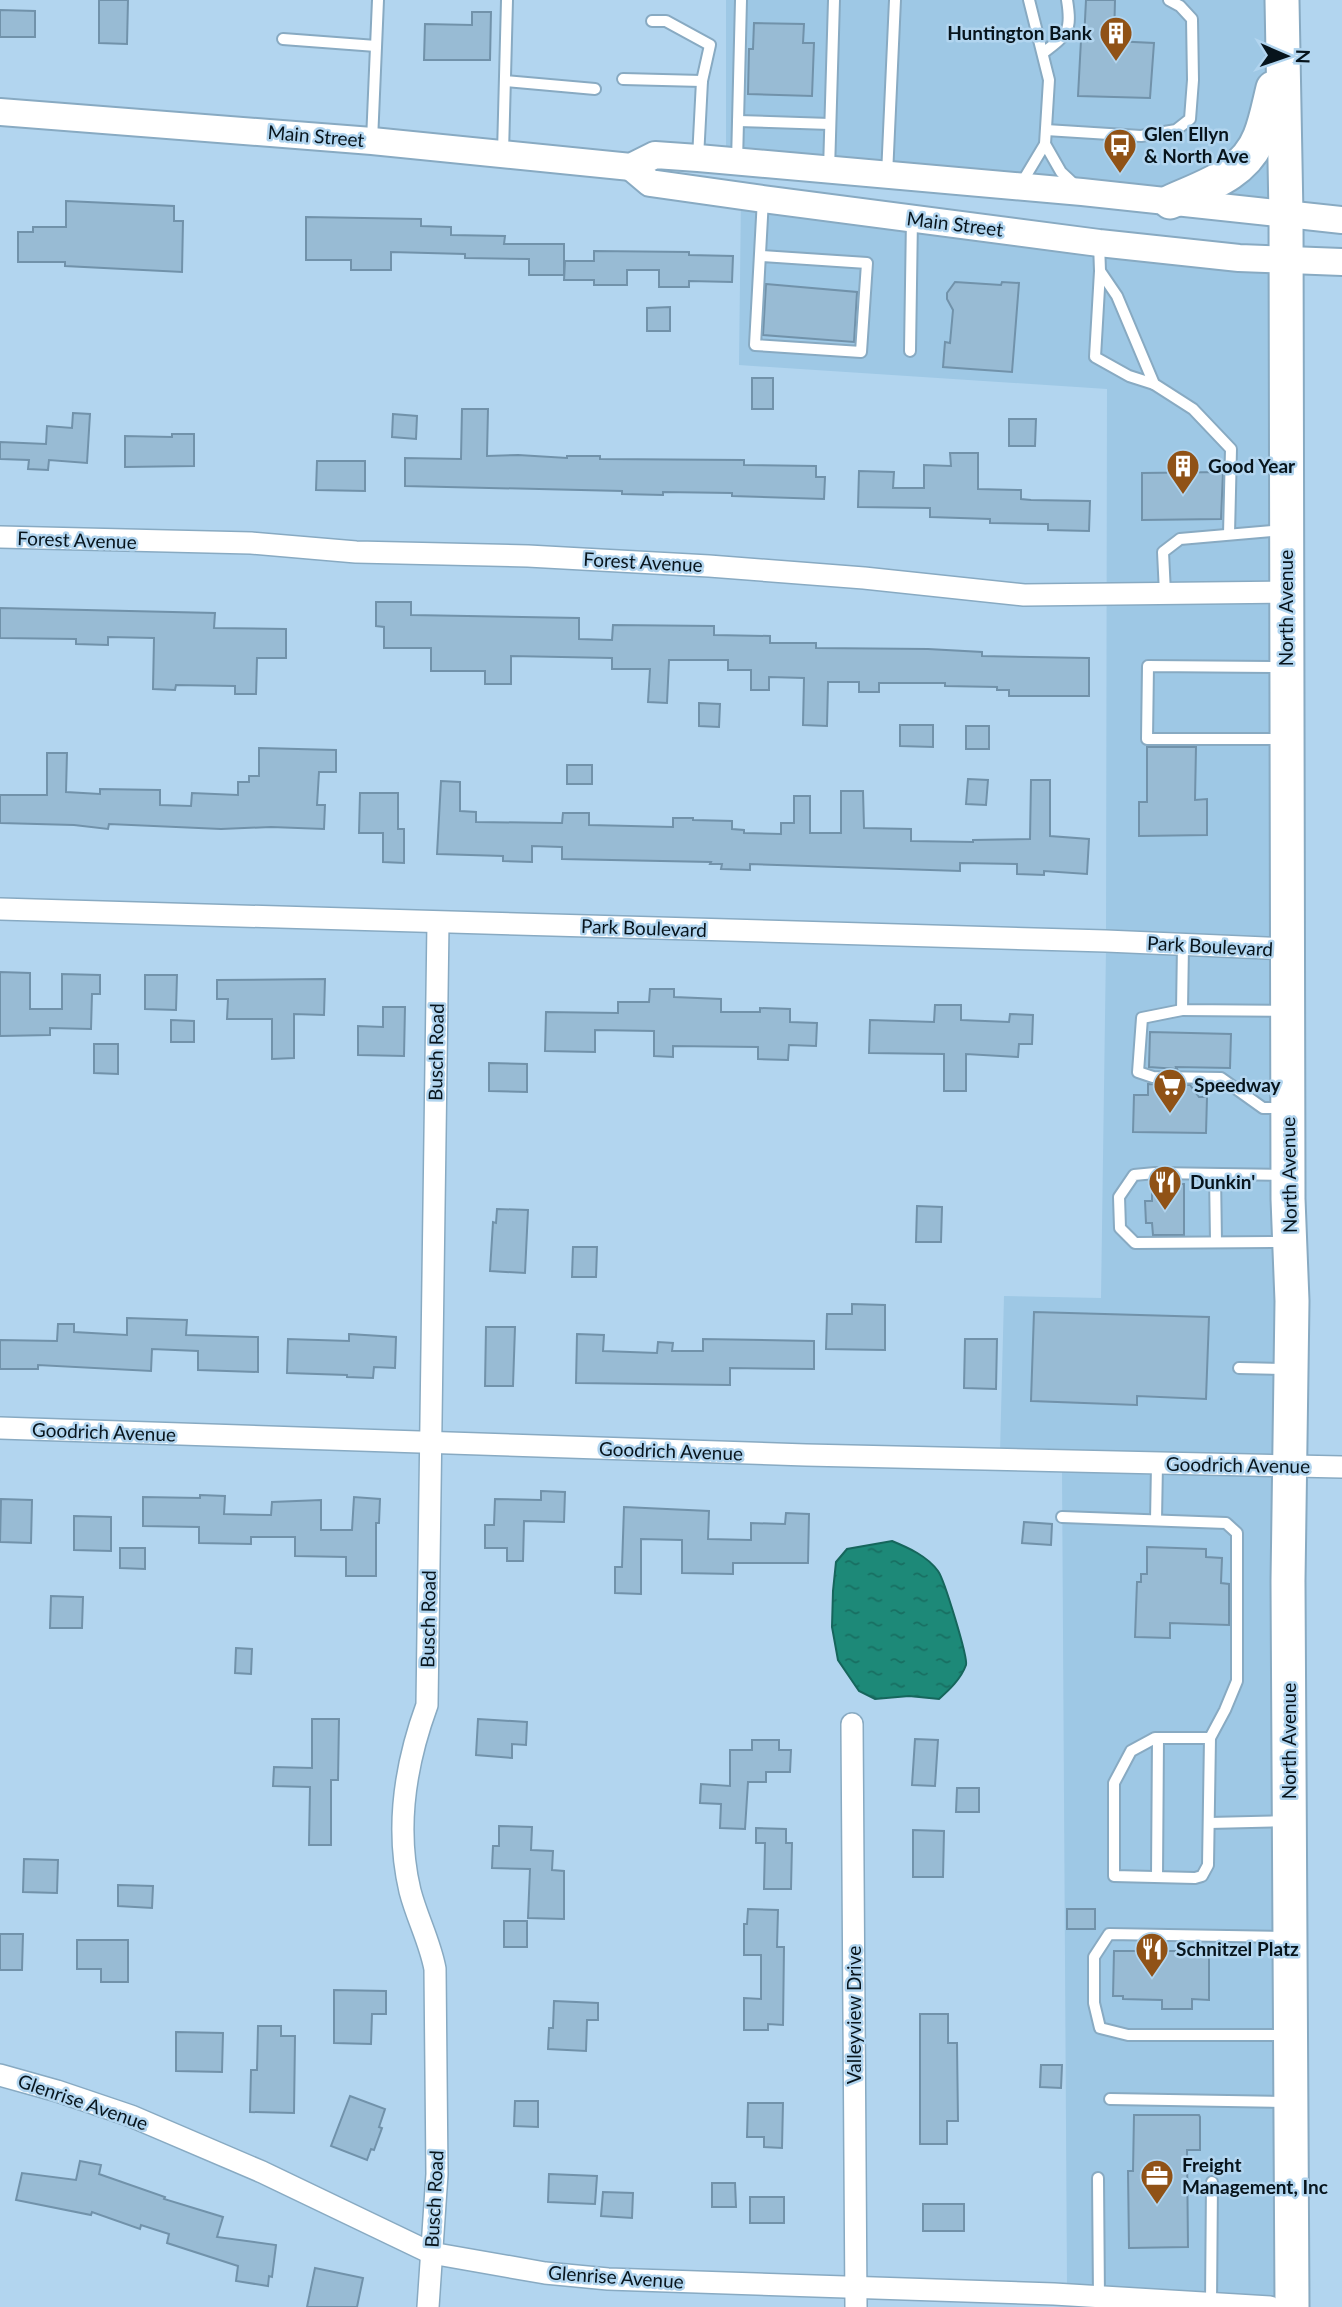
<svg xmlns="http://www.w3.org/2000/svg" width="1342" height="2307" viewBox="0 0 1342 2307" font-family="Lato,sans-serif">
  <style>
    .built { fill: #9ec8e5 }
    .water { fill: url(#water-ripples); stroke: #16665c; stroke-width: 2 }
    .building { fill: #98bbd4; stroke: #7192aa; stroke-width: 2 }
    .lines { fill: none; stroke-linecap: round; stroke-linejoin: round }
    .service-casing { stroke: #88aac2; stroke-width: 14 }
    .minor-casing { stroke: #88aac2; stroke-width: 24 }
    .tertiary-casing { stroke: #88aac2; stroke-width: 30 }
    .primary-casing { stroke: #88aac2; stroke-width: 37 }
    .service { stroke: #fff; stroke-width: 10 }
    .minor { stroke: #fff; stroke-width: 21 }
    .tertiary { stroke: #fff; stroke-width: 26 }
    .primary { stroke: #fff; stroke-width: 33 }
    .labels { text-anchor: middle; stroke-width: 5; stroke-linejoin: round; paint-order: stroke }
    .poi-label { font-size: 19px; font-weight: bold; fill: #07141c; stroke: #b2d5ef; text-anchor: start }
    .street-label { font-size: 19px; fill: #07141c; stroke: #b2d5ef }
  </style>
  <defs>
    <pattern id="water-ripples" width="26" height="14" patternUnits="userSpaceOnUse" patternTransform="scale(1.75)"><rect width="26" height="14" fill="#1d8978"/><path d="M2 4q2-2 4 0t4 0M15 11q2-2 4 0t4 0" fill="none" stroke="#186f62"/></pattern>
  </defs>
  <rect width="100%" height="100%" fill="#b2d5ef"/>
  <g class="built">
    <polygon points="726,0 1272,0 1274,205 726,150"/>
    <polygon points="741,196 1274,265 1280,938 1106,932 1107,389 739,365"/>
    <polygon points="1106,948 1282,954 1285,1459 1000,1453 1004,1296 1101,1298"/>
    <polygon points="1062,1469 1283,1473 1284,2302 1067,2288"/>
  </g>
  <path class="water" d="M892 1541C909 1548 927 1556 938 1571 944 1579 968 1657 966 1665 961 1679 949 1690 939 1699L909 1696 875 1699 859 1691 838 1660 832 1627 833 1591 836 1562 847 1549Z"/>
  <g class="building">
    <polygon points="99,0 128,0 127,44 99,43"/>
    <polygon points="1086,0 1115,0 1114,41 1154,43 1150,98 1078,96 1081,40 1084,40"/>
    <polygon points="0,10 35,11 35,37 0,37"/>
    <polygon points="472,12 491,12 490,60 424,60 425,24 472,25"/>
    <polygon points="754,23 804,24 803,43 814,43 812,96 748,94 749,49 753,49"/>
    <polygon points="66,201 174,206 174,221 183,221 182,272 65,266 65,262 18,262 18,232 33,232 33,227 66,227"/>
    <polygon points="306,217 421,219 421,226 451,227 451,235 505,236 504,244 564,244 564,275 529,275 529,259 465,258 465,254 391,252 391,270 351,270 351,260 306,260"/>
    <polygon points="594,251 689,252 689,255 733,256 732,282 689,281 689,287 659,287 659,270 627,270 627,285 594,285 594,280 564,280 565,261 594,261"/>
    <polygon points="955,282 1001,285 1002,282 1019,283 1012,372 943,367 945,342 950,343 953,310 947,299 947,293"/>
    <polygon points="766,284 857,292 854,342 763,335"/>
    <polygon points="670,307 670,331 647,331 647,308"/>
    <rect x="752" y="378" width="21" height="31"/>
    <polygon points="462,409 488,409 487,456 518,455 567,458 567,456 600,456 600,459 744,460 744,465 816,466 816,477 825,477 824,499 732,496 732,493 663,492 663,495 622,494 622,491 405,486 405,458 461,459"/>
    <polygon points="73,413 90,414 87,463 49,460 48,470 28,469 29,460 0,459 0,442 46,444 47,426 72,428"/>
    <polygon points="393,414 417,416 416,439 392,437"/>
    <polygon points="1009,419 1036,419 1035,446 1009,446"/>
    <polygon points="172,434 194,434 194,466 125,467 125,436 172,437"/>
    <polygon points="950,453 978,453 978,489 1021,490 1021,499 1031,500 1090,501 1089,531 1048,530 1048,524 990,523 990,519 930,517 930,508 858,507 859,471 894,472 893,488 924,488 924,465 951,466"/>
    <polygon points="317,461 365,461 365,491 316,490"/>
    <polygon points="1223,472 1221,519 1142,520 1142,473"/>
    <polygon points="376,602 411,602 411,615 579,618 579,639 612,640 613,625 714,626 714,635 770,636 770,643 816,643 816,648 928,649 982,652 982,656 1089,658 1089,696 1009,696 1009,690 997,690 997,687 945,686 945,683 879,683 879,692 859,692 859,682 828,682 827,726 803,725 804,678 769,677 769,690 751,690 751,670 728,670 728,660 669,660 667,703 648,702 650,669 612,669 612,658 511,656 511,684 485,684 485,671 431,671 431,648 384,648 384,627 376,626"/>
    <polygon points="0,608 215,613 214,628 286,629 286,658 257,658 256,694 235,694 235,686 176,685 175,690 153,689 154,638 108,637 108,645 76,644 76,639 0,638"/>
    <polygon points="699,703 720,704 719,727 699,726"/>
    <polygon points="900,725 933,725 933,747 900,746"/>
    <rect x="966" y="726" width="23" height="23"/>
    <polygon points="1147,747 1196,747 1195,800 1207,799 1207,835 1139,836 1139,802 1147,802"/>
    <polygon points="259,748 336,750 336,772 319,772 317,805 325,805 324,829 271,827 221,829 109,824 108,829 74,825 0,823 0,795 47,795 47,753 67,753 66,792 100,794 100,789 160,790 160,805 191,806 192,793 238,795 238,782 249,782 249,776 259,776"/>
    <rect x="567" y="765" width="25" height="19"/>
    <polygon points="968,779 988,780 986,805 966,804"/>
    <polygon points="1031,780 1050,780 1050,836 1089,839 1087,874 1044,871 1044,875 1017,874 1017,864 960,863 960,871 750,864 750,870 721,869 722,864 710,864 711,862 562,859 562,847 532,846 532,862 503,861 503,856 437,854 441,781 460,782 460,811 476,812 476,822 562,823 563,813 589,813 589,825 673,827 673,818 693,818 693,820 732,821 732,829 744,830 744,833 781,834 781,823 794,823 794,796 810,796 810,833 841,833 841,791 863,791 864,828 911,829 911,841 973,842 973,840 1030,839"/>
    <polygon points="360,793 398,793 398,829 404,829 404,863 383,862 383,833 359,833"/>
    <polygon points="0,972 30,973 30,1009 62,1009 62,974 100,975 100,994 92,994 91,1029 50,1028 50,1035 0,1036"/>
    <polygon points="145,975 177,975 176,1010 145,1009"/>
    <polygon points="325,979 324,1015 294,1014 294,1058 272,1059 272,1019 227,1019 228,999 217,999 217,980"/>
    <polygon points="650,989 674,989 674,997 721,999 721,1012 760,1012 760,1008 790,1009 790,1022 817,1023 816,1046 789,1045 788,1060 758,1059 758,1047 673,1046 673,1057 654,1056 654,1031 595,1030 595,1052 545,1051 546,1012 618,1013 618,1002 649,1002"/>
    <polygon points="935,1005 961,1005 961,1020 1009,1022 1010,1014 1033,1015 1032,1044 1019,1044 1018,1057 966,1054 966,1091 944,1091 944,1054 869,1053 870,1020 934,1022"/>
    <polygon points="383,1007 405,1007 404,1056 358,1055 358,1026 383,1027"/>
    <polygon points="171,1020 194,1021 194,1042 171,1042"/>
    <polygon points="1150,1032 1231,1034 1230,1068 1176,1067 1177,1069 1149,1067"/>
    <polygon points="94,1044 118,1044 118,1074 94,1073"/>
    <polygon points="489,1063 527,1064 527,1092 489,1091"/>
    <polygon points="1148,1084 1190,1085 1199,1097 1207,1097 1206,1133 1133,1132 1134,1095 1148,1095"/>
    <polygon points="1152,1184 1184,1184 1184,1235 1153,1235 1152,1223 1146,1223 1145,1201 1152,1201"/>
    <polygon points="917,1206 942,1207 941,1242 916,1242"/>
    <polygon points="497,1209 528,1210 525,1273 490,1271 493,1222 496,1223"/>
    <polygon points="573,1247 597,1247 596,1277 572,1277"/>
    <polygon points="852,1304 885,1305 885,1350 826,1349 827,1314 852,1314"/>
    <polygon points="1034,1312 1209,1317 1206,1399 1137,1396 1137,1405 1031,1401"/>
    <polygon points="127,1318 187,1320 186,1335 258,1337 258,1372 198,1370 198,1351 152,1349 151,1371 38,1365 38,1369 0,1369 0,1340 57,1341 58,1324 74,1324 74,1332 127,1335"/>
    <polygon points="486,1327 515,1327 513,1386 485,1386"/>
    <polygon points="349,1334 396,1337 395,1368 374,1367 373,1378 347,1377 347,1375 287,1373 288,1339 349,1341"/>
    <polygon points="577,1334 604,1335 603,1351 657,1353 658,1342 673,1343 672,1351 703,1351 703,1339 814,1341 814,1369 730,1368 730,1385 576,1383"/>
    <polygon points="965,1339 997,1339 996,1389 964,1388"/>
    <polygon points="541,1491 565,1492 564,1522 524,1521 523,1561 507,1561 507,1548 485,1548 485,1525 494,1525 495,1499 541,1500"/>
    <polygon points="200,1495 225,1496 224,1514 271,1515 272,1502 321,1500 321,1530 352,1530 354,1497 380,1499 379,1523 376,1523 376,1576 346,1576 346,1557 295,1556 295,1537 251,1537 251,1544 199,1543 199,1527 143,1526 143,1497 200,1498"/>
    <polygon points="1,1499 32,1500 31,1543 0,1542"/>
    <polygon points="624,1507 709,1511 708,1539 751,1540 751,1523 785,1524 786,1513 809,1514 808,1563 733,1563 733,1574 682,1573 682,1540 641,1539 641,1594 615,1593 615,1567 622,1567"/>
    <polygon points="74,1516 111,1517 111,1551 74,1550"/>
    <polygon points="1024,1522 1052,1524 1051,1545 1022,1543"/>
    <polygon points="1147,1547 1206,1549 1206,1557 1222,1558 1221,1583 1229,1584 1229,1625 1170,1623 1170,1638 1135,1637 1137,1582 1141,1582 1141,1574 1147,1574"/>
    <polygon points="120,1548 145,1548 145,1569 120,1568"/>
    <polygon points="51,1596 83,1597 82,1628 50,1628"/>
    <polygon points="236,1648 252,1649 251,1674 235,1673"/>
    <polygon points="312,1719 339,1719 338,1780 331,1780 331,1845 309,1845 310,1787 273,1786 274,1767 312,1768"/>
    <polygon points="478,1719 527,1722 526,1745 512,1744 512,1758 476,1755"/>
    <polygon points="915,1739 938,1740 935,1786 912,1785"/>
    <polygon points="752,1740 779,1740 779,1750 791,1750 790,1772 766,1772 766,1782 748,1782 745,1829 720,1828 721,1804 700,1803 701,1784 730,1786 730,1750 752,1750"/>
    <polygon points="957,1788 979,1788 979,1812 956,1812"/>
    <polygon points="499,1826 532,1827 531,1850 553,1851 552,1870 564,1871 564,1919 528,1918 530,1869 492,1868 493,1846 499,1846"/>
    <polygon points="756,1828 786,1829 786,1843 792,1843 791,1889 764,1889 765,1843 756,1843"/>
    <polygon points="913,1830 944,1831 943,1877 913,1877"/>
    <polygon points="24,1859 58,1860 57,1893 23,1892"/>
    <polygon points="118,1885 153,1886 152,1908 118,1906"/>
    <polygon points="748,1909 778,1910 777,1947 784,1947 783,2025 768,2024 768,2030 744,2030 744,1998 761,1999 761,1955 744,1955 744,1924 747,1924"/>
    <rect x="1067" y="1909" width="28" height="20"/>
    <rect x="504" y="1921" width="23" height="26"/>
    <polygon points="0,1934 23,1934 22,1970 0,1970"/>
    <polygon points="77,1940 128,1940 128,1982 101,1982 101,1969 77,1969"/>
    <polygon points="1114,1951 1209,1951 1209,2000 1192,1999 1192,2009 1162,2009 1162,2000 1123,1999 1123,1996 1113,1996"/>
    <polygon points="334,1990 386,1991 386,2014 372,2014 371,2044 334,2043"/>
    <polygon points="554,2001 598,2003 598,2020 587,2020 586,2051 548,2049 549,2028 553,2028"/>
    <polygon points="920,2014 948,2014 948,2043 957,2043 958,2121 947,2121 947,2144 920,2144"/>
    <polygon points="258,2026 281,2026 281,2036 295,2036 294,2113 250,2112 251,2070 257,2070"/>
    <polygon points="176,2032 223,2033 222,2072 176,2071"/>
    <polygon points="1041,2065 1062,2065 1061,2088 1040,2087"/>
    <polygon points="350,2096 385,2109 379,2127 382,2128 374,2150 371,2149 367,2160 331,2146"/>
    <polygon points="515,2101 538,2101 538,2127 514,2126"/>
    <polygon points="748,2103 783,2103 782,2148 764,2147 764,2137 747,2137"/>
    <polygon points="1134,2115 1199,2115 1200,2117 1200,2150 1187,2150 1188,2247 1129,2248 1128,2171 1133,2171"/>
    <polygon points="80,2161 101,2165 99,2174 165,2197 164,2199 223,2217 217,2237 276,2245 272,2277 269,2276 268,2286 236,2281 238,2266 167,2243 169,2234 141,2225 140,2229 92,2212 91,2215 16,2200 22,2173 76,2180"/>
    <polygon points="549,2174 597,2176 595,2204 548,2202"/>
    <polygon points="712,2183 735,2183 736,2207 712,2207"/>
    <polygon points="603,2192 633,2193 632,2218 601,2216"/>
    <rect x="750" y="2197" width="34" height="26"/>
    <rect x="923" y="2204" width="41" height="27"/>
    <polygon points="315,2268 363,2278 357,2307 307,2307"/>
  </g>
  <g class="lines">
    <defs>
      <g id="service">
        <polyline points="652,21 666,21 710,45 702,81 698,158"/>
        <polyline points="283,39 376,46"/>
        <path d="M1043 53C1068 34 1072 31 1067 0"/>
        <polyline points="623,79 702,81"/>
        <polyline points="506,81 595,89"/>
        <polyline points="738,121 830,124"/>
        <polyline points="1046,130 1141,136 1176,130 1190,119 1193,80 1192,19 1180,6 1169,0"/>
        <polyline points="372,141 378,0"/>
        <polyline points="1045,144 1061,172 1076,186"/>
        <polyline points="503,153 507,0"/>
        <polyline points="737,162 741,0"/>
        <polyline points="829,170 834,0"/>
        <polyline points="887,175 895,0"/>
        <polyline points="1021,184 1045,144 1049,80 1029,0"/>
        <polyline points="1099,243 1100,271 1117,296 1154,384 1193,409 1231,449 1229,534"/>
        <polyline points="761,256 867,263 861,352 755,345 763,199"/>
        <polyline points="1100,271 1095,357 1129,376 1154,384"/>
        <polyline points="910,351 912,218"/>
        <polyline points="1165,593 1163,552 1180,539 1283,530"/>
        <polyline points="1283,667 1148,666 1147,739 1284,739"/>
        <polyline points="1183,945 1182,1010 1285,1011"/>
        <polyline points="1182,1010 1142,1018 1138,1072 1153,1077 1221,1078 1263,1108 1282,1108"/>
        <polyline points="1215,1174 1216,1242"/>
        <polyline points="1285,1175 1155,1173 1134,1175 1119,1197 1120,1228 1135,1243 1285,1242"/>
        <polyline points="1239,1368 1288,1369"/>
        <polyline points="1062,1517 1226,1523 1237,1533 1237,1681 1225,1710 1210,1738 1208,1865 1202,1876 1195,1878 1114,1876 1114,1783 1131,1751 1155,1738 1210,1738"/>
        <polyline points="1156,1520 1157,1464"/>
        <polyline points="1209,1823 1287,1821"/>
        <polyline points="1157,1877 1158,1738"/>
        <polyline points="1285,2035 1128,2035 1100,2028 1094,2003 1094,1957 1109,1934 1287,1937"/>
        <polyline points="1110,2099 1285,2102"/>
        <polyline points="1098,2178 1099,2298"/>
        <polyline points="1211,2303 1212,2182"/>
      </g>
      <g id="minor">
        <polyline points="0,537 251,543 356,552 528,556 709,566 864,578 1024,595 1286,592"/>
        <polyline points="0,909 1106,941 1287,949"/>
        <polyline points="0,1428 806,1455 1342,1467"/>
        <polyline points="852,1724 856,2307"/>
        <polyline points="0,2075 57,2091 131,2116 262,2172 431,2253 545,2273 608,2279 1054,2294 1270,2307"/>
        <path d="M428 2307 437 2174 435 1969C430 1942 417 1918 410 1891 395 1828 405 1765 427 1705L438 923"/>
      </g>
      <g id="tertiary">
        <polyline points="0,112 372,141 631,167 655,155 698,158 1082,192 1342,220"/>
        <polyline points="631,167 650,183 763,199 1099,243 1239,258 1342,262"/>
      </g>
      <g id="primary">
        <polyline points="1282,0 1286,215 1288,1199 1292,1301 1288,1581 1292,2307"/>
        <path d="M1170 202C1205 186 1245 175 1260 136 1266 121 1269 104 1273 88"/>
      </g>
    </defs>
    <use href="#service" class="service-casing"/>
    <use href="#minor" class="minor-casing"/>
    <use href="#tertiary" class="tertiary-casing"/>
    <use href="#primary" class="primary-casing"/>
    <use href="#service" class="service"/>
    <use href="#minor" class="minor"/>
    <use href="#tertiary" class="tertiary"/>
    <use href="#primary" class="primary"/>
  </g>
  <defs>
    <symbol id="building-pin" viewBox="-11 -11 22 30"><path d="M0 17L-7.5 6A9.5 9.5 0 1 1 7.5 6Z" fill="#905216" stroke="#b2d5ef"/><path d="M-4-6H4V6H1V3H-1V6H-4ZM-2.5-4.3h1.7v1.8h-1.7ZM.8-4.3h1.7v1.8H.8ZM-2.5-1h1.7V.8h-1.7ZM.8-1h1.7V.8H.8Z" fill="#fff"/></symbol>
    <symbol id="bus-pin" viewBox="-11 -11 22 30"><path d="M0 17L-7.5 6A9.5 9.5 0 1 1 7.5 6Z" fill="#905216" stroke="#b2d5ef"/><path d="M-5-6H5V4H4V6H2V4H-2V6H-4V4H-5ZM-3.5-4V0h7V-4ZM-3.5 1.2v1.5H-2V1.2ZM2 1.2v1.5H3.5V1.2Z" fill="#fff"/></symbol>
    <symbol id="supermarket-pin" viewBox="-11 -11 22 30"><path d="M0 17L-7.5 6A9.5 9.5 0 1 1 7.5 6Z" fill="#905216" stroke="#b2d5ef"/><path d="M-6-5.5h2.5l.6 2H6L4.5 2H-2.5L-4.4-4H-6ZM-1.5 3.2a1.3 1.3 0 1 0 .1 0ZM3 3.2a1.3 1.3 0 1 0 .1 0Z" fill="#fff"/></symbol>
    <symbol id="restaurant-pin" viewBox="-11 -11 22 30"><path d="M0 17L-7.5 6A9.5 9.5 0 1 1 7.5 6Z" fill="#905216" stroke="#b2d5ef"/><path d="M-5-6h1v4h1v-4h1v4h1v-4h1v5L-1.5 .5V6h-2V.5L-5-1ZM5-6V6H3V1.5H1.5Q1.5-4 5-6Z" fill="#fff"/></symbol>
    <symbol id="office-pin" viewBox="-11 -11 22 30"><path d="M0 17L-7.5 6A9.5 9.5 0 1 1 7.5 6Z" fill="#905216" stroke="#b2d5ef"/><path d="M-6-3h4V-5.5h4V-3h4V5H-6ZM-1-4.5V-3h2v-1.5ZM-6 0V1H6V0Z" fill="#fff"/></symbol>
  </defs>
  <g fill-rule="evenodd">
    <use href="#building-pin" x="1097" y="14" width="38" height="52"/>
    <use href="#bus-pin" x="1101" y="126" width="38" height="52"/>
    <use href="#building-pin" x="1164" y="447" width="38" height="52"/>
    <use href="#supermarket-pin" x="1151" y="1066" width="38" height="52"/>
    <use href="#restaurant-pin" x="1146" y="1163" width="38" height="52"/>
    <use href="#restaurant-pin" x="1133" y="1930" width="38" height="52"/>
    <use href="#office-pin" x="1138" y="2157" width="38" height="52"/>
  </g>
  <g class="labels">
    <g class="poi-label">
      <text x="1092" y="40" text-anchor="end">Huntington Bank</text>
      <text x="1144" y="141">Glen Ellyn<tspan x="1144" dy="22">&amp; North Ave</tspan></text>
      <text x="1208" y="473">Good Year</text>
      <text x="1194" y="1092">Speedway</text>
      <text x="1190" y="1189">Dunkin'</text>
      <text x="1176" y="1956">Schnitzel Platz</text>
      <text x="1182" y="2172">Freight<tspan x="1182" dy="22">Management, Inc</tspan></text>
    </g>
    <g class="street-label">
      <text transform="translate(316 136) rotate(5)" y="7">Main Street</text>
      <text transform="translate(955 224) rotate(7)" y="7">Main Street</text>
      <text transform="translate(77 540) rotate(2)" y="7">Forest Avenue</text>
      <text transform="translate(643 562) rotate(3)" y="7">Forest Avenue</text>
      <text transform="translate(1286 608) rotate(-90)" y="7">North Avenue</text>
      <text transform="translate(644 928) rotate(2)" y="7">Park Boulevard</text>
      <text transform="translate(1210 946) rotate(3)" y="7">Park Boulevard</text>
      <text transform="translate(436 1052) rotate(-89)" y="7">Busch Road</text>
      <text transform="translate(1289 1175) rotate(-91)" y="7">North Avenue</text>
      <text transform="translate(104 1432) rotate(2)" y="7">Goodrich Avenue</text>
      <text transform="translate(671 1451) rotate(2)" y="7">Goodrich Avenue</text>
      <text transform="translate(1238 1465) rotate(1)" y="7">Goodrich Avenue</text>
      <text transform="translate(428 1619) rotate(-89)" y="7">Busch Road</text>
      <text transform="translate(1289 1741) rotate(-90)" y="7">North Avenue</text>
      <text transform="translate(854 2015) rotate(-90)" y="7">Valleyview Drive</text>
      <text transform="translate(83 2102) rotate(19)" y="7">Glenrise Avenue</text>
      <text transform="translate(434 2199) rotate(-87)" y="7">Busch Road</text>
      <text transform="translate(616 2277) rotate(4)" y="7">Glenrise Avenue</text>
    </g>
  </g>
  <g transform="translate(1286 56) rotate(92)" stroke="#b2d5ef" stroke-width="5" paint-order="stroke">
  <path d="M0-5L12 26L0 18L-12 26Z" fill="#07141c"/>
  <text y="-10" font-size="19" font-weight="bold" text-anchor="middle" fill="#07141c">N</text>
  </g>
</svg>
